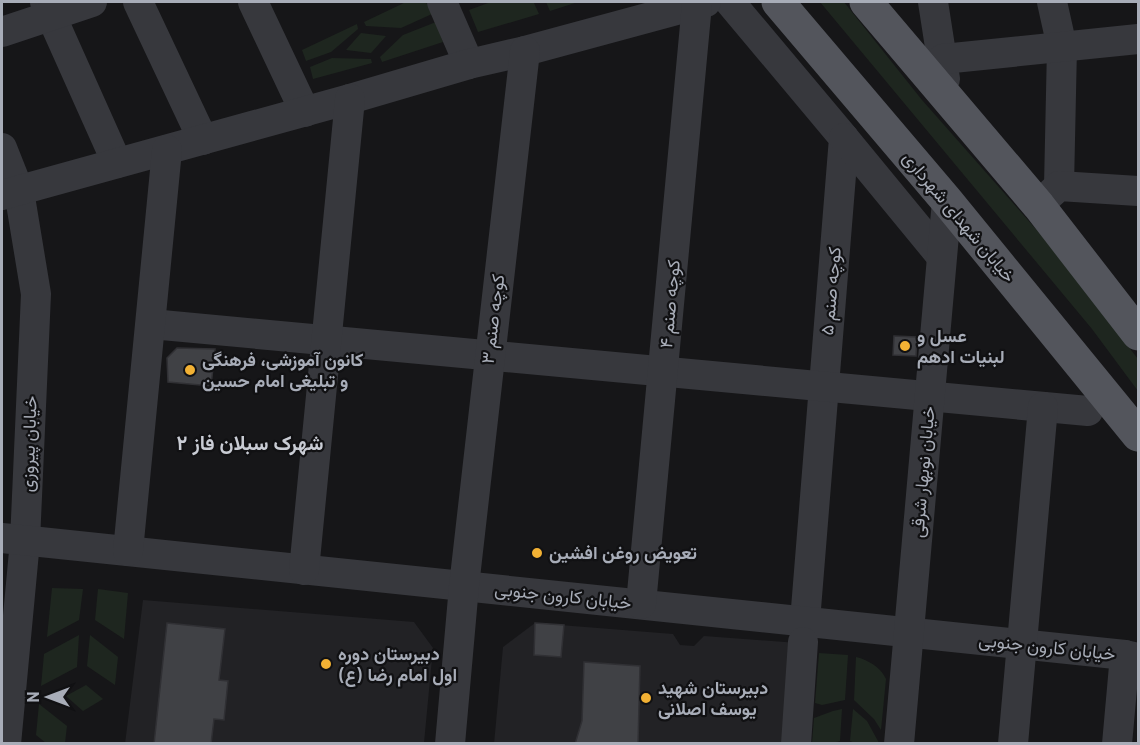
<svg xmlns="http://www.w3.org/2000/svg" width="1140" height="745" viewBox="0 0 1140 745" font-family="Overpass,Vazirmatn,sans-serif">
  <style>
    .built { fill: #222225 }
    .green { fill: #1e261f }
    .building { fill: #404145; stroke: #303034; stroke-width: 1.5 }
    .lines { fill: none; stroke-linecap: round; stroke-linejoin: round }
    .minor { stroke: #37383d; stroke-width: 30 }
    .major { stroke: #53555c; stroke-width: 33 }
    .poi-dot { fill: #f2b134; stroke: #111113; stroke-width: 2 }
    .labels { text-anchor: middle; stroke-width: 4.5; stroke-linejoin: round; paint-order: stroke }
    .street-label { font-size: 18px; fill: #a8adb8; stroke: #111113 }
    .poi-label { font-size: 18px; font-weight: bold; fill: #a8adb8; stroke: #111113; text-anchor: start }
    .neighbourhood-label { font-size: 20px; font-weight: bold; fill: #c9ccd4; stroke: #111113 }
  </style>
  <rect width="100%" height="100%" fill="#161618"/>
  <g class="built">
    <polygon points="143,600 414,622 433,648 424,743 211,743 214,719 224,719 228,681 219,680 225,629 168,623 154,743 125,744"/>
    <polygon points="535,623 673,634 680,645 694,646 704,636 798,643 790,743 494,744 503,647"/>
  </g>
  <g class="green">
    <polygon points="406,2 426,2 432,14 401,28 366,26 364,22"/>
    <polygon points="491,2 534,3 539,14 478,32 469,10"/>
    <polygon points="546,2 578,2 550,11"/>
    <polygon points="820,2 844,2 922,100 1042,236 1138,359 1138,391 1092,329"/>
    <polygon points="436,22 443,42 382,62 380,57 403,35"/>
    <polygon points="357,24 358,29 331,52 306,61 302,50"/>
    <polygon points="361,33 386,36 371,53 346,50"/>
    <polygon points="332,58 371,59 372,63 313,79 310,67"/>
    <polygon points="52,588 83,589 79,620 47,637"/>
    <polygon points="98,589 128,593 124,639 95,620"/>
    <polygon points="79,635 77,667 41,686 44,654"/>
    <polygon points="90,635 118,657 115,685 87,666"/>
    <polygon points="819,653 848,655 845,700 822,705 815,703"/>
    <path d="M856 657C869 660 881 668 886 679L881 730 874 719 854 700Z"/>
    <polygon points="86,685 103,699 83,711 66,696"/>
    <polygon points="39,704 67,726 65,743 46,743 36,735"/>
    <polygon points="842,709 840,741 833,743 812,743 814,718 833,711"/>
    <polygon points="853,709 867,721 879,743 855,743 850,741"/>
  </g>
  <g class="building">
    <polygon points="894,336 917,337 916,356 893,355"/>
    <polygon points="177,348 215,349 211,386 168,382 167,358"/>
    <polygon points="167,623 225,629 219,680 228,681 224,720 214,719 211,744 154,744"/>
    <polygon points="535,623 564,625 561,657 534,655"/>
    <polygon points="584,662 640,666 638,744 575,744 582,721"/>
  </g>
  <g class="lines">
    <g class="minor">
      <polyline points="45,2 117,163"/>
      <polyline points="138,2 203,140"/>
      <polyline points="253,2 305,112"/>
      <polyline points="442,2 469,64"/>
      <polyline points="730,2 844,138 805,621"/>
      <polyline points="933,2 945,79"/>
      <polyline points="1052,2 1062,47 1059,186"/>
      <polyline points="2,32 92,2"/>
      <polyline points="943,59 1138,39"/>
      <polyline points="844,138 941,256"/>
      <polyline points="2,148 19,191 36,294 25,541 6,744"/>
      <polyline points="2,195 350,99 469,64 525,51 706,2"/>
      <polyline points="1045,199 1059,186 1138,191"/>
      <polyline points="151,324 1088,411"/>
      <polyline points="2,538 1125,655 1138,658"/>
      <polyline points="128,551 167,150"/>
      <polyline points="304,570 350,99"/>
      <polyline points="641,604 697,4"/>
      <polyline points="450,744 464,586 525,51"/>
      <polyline points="796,744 803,642"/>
      <polyline points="899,744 947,201"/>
      <polyline points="1013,744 1043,407"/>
      <polyline points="1117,744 1125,655"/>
    </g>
    <g class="major">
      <polyline points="778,2 947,201 1138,435"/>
      <polyline points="866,2 1039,206 1138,334"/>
    </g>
  </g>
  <g class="poi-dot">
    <circle cx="905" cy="346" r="6"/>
    <circle cx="190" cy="370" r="6"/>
    <circle cx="537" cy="553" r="6"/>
    <circle cx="326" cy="664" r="6"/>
    <circle cx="646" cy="698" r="6"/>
  </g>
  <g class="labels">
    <g class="street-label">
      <text transform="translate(959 217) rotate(50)" y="6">خیابان شهدای شهرداری</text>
      <text transform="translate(831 291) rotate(-85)" y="6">کوچه صنم ۵</text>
      <text transform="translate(670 304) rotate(-85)" y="6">کوچه صنم ۴</text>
      <text transform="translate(493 319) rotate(-83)" y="6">کوچه صنم ۳</text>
      <text transform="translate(29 444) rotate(-88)" y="6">خیابان پیروزی</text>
      <text transform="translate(923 472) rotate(-85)" y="6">خیابان نوبهار شرقی</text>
      <text transform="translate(563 596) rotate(6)" y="6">خیابان کارون جنوبی</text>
      <text transform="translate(1047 647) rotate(6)" y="6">خیابان کارون جنوبی</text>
    </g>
    <g class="poi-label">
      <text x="917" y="342">عسل و<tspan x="917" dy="21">لبنیات ادهم</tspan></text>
      <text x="202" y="366">کانون آموزشی، فرهنگی<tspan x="202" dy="21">و تبلیغی امام حسین</tspan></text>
      <text x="549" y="559">تعویض روغن افشین</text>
      <text x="338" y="660">دبیرستان دوره<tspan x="338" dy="21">اول امام رضا (ع)</tspan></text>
      <text x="658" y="694">دبیرستان شهید<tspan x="658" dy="21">یوسف اصلانی</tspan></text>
    </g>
    <g class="neighbourhood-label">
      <text x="250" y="450">شهرک سبلان فاز ۲</text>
    </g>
  </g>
  <rect width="1140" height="745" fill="none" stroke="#a8adb8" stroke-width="6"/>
  <g transform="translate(48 697) rotate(270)" stroke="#111113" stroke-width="4.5" paint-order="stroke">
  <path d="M0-4.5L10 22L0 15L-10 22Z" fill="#a8adb8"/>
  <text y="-9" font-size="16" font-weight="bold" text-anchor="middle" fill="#a8adb8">N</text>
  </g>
</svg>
